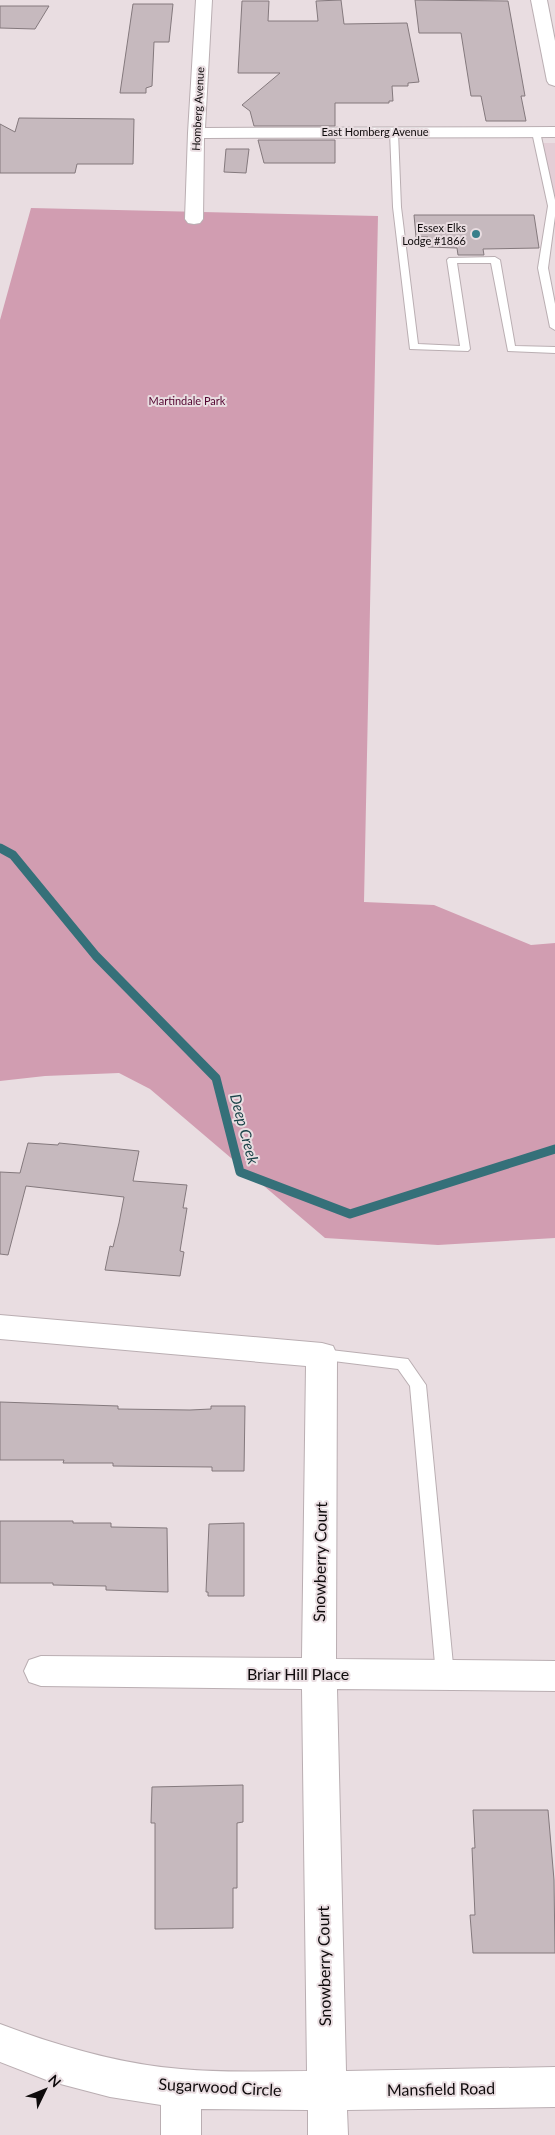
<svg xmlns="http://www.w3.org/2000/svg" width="555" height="2135" viewBox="0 0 555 2135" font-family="Lato,sans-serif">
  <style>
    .built { fill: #e3ced6 }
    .green { fill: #d19db1 }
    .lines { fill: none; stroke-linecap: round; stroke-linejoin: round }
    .stream { stroke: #357079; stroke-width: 9 }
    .building { fill: #c6b9be; stroke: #84797d }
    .service-casing { stroke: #baaeb2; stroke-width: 2 }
    .minor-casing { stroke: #baaeb2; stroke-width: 2 }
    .service { fill: #fff; fill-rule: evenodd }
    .minor { fill: #fff; fill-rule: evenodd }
    .poi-dot { fill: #397f8b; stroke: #e9dde1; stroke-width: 2 }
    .labels { text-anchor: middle; stroke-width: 4; stroke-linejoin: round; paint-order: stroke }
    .far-street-label { font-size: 11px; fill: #0f0b0c; stroke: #e9dde1 }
    .far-poi-label { font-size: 11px; fill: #0f0b0c; stroke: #e9dde1; text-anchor: end }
    .far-park-label { font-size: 11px; fill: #530530; stroke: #e9dde1 }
    .water-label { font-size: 15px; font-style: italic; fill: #1b4349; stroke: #e9dde1 }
    .near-street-label { font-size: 16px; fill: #0f0b0c; stroke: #e9dde1 }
  </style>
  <rect width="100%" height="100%" fill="#e9dde1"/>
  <polygon class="built" points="540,143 555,143 555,206"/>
  <polygon class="green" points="31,208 378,216 364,902 434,905 531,945 555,943 555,1238 438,1245 325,1238 150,1089 119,1073 45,1076 0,1081 0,320"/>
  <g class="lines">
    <polyline class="stream" points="0,848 13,855 96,956 216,1078 240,1172 350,1214 555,1149"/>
  </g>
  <g class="building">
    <polygon points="341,0 344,24 407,23 419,82 408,83 408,86 392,86 393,101 389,101 389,103 335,103 335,126 254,126 250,111 242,105 280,73 238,73 242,1 269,1 268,21 318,21 316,1"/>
    <polygon points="415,0 508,1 525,96 521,96 526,121 486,121 481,96 471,96 461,33 419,33"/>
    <polygon points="133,4 173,4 169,42 154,42 152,86 146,88 146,93 120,93"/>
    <polygon points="0,6 49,6 35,29 0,28"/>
    <polygon points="19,118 134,119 133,164 77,164 75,173 0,173 0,124 15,132"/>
    <polygon points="258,140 335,140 335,163 264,163"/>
    <polygon points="226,149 249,149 246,173 224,172"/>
    <polygon points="414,215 534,215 539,248 483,249 484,255 458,255 457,248 428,247 428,237 416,237"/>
    <polygon points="28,1143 58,1145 59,1143 139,1151 133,1181 187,1185 183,1208 187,1208 180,1251 184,1252 180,1276 105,1270 110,1246 113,1247 119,1223 124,1197 26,1186 8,1255 0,1254 0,1172 20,1173"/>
    <polygon points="0,1402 118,1406 118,1409 190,1410 211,1409 211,1406 245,1406 244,1471 212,1471 212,1467 113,1466 113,1463 63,1463 64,1460 0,1460"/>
    <polygon points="0,1521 73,1521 73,1523 111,1523 111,1527 167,1528 168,1592 106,1590 106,1586 53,1585 53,1583 0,1583"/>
    <polygon points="244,1523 244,1596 208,1596 208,1592 206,1592 209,1524"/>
    <polygon points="243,1785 243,1822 237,1823 237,1888 233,1888 233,1928 155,1929 155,1823 151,1823 152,1787"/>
    <polygon points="473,1810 548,1810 554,1880 555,1953 473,1953 470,1915 475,1915 472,1848 475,1848"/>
  </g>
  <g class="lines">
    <defs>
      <g id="service">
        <polygon points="394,129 398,132 401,207 418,344 460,346 447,260 449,258 495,257 500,260 515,346 555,347 555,353 508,351 491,263 457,263 470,349 468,351 410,349 393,207 390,132"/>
        <polygon points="536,129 540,132 555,200 555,216 548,268 555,304 555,330 550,327 538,268 548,206 532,132"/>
        <polygon points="322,1349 408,1359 426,1385 454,1675 451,1680 445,1683 439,1680 436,1675 410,1386 398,1369 317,1359 314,1355 317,1351"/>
      </g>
      <g id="minor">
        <polygon points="196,0 212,0 205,128 555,127 555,137 204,138 203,219 200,223 194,224 188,223 185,219 188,133"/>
        <polygon points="531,0 547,0 555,41 555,86 549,84 547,81"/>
        <path d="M0 1315 322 1343 333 1346 337 1355 336 1659 555 1661V1691L337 1689 346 2071 555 2067V2107L347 2110 348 2135H308V2110L201 2109V2135H161V2105L110 2097 49 2081 0 2062V2024C58 2046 119 2064 181 2069 223 2073 266 2071 307 2071L302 1689 41 1686 29 1682 24 1671 29 1660 41 1656 302 1658 306 1366 0 1339Z"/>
      </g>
    </defs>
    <use href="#service" class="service-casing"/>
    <use href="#minor" class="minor-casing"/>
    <use href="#service" class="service"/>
    <use href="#minor" class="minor"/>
  </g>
  <circle class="poi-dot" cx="476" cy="234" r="5"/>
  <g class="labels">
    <g class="far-street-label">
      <text transform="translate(198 109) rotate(-87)" y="4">Homberg Avenue</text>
      <text x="375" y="136">East Homberg Avenue</text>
    </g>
    <g class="far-poi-label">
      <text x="466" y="232">Essex Elks<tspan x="466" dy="13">Lodge #1866</tspan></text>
    </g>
    <g class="far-park-label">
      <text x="187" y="405">Martindale Park</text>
    </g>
    <g class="water-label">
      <text transform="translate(244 1129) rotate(75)" y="5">Deep Creek</text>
    </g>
    <g class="near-street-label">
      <text transform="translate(320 1562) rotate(-89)" y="6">Snowberry Court</text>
      <text x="298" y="1680">Briar Hill Place</text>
      <text transform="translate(324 1966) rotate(-91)" y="6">Snowberry Court</text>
      <text transform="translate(220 2087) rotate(3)" y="6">Sugarwood Circle</text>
      <text transform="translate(441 2089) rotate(-1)" y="6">Mansfield Road</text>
    </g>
  </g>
  <g transform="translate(45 2090) rotate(47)" stroke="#e9dde1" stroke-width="4" paint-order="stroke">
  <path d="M0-4L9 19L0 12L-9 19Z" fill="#0f0b0c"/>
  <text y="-8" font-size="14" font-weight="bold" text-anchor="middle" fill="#0f0b0c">N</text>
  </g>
</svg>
